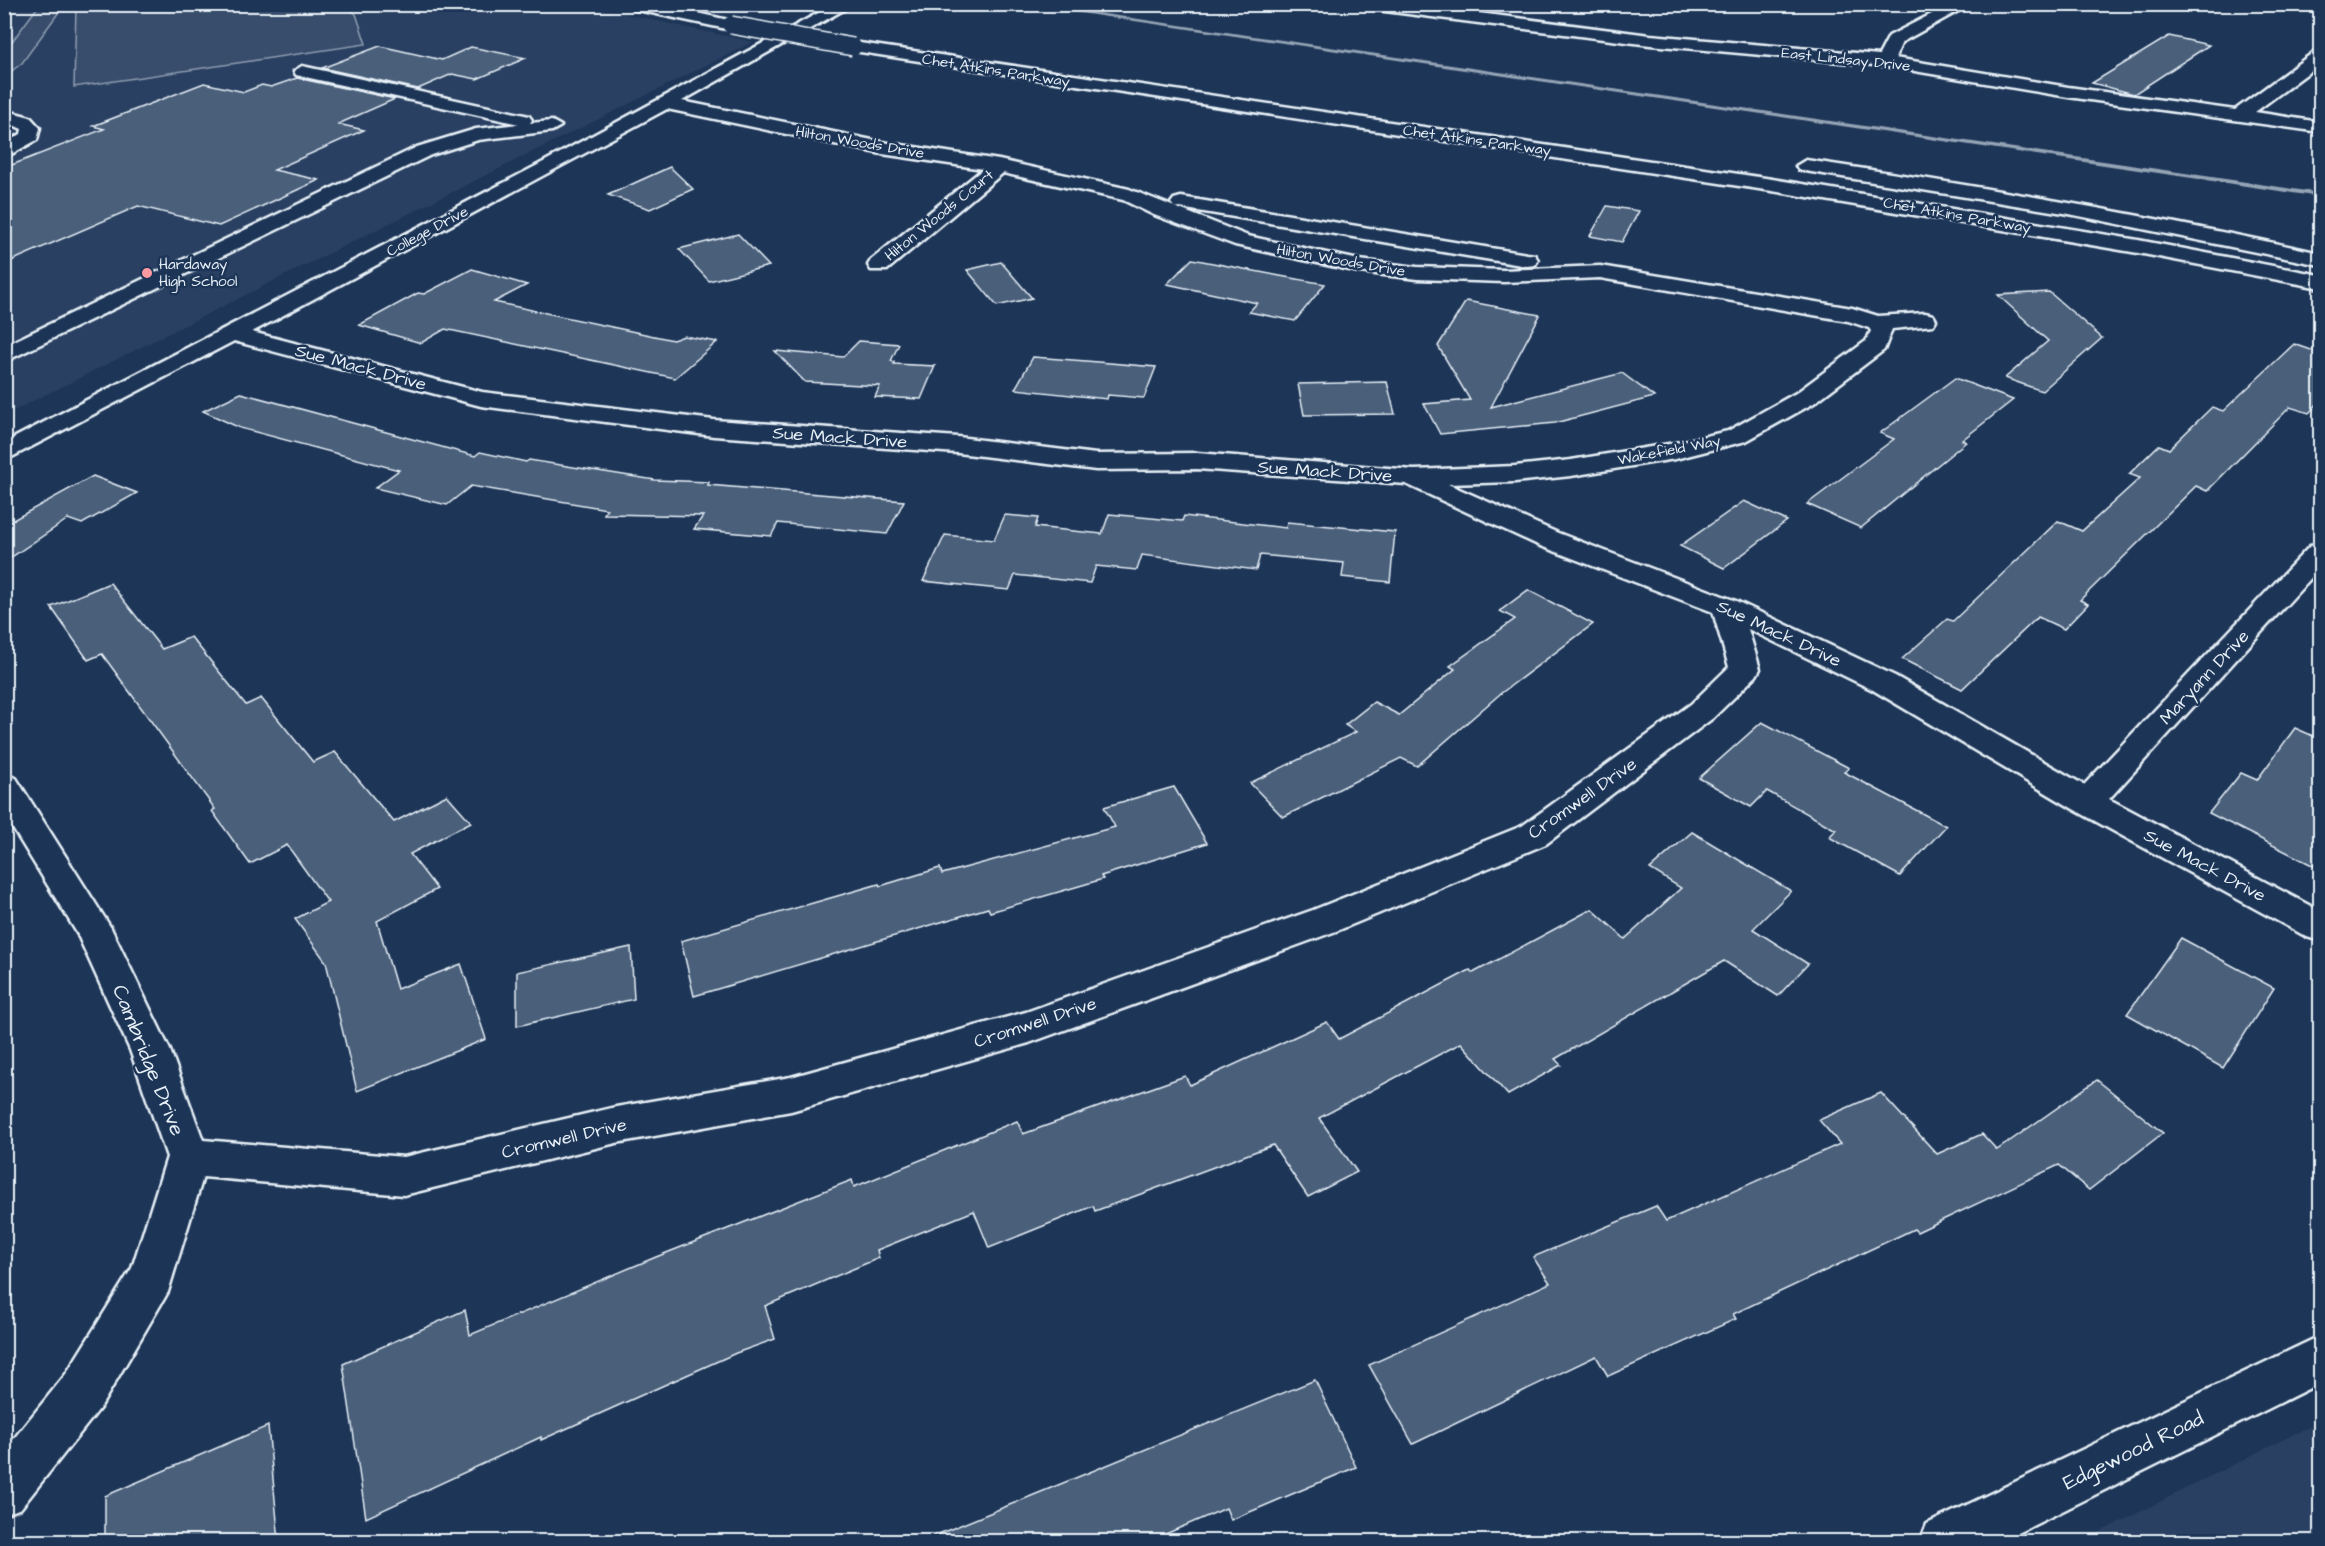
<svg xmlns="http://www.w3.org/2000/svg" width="2325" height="1546" viewBox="0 0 2325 1546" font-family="'Architects Daughter',sans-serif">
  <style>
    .built { fill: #2a4162 }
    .green { fill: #374d6c; stroke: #909fb2; stroke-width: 1.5 }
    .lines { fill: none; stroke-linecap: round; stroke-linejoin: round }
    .stream { fill: #95a4b5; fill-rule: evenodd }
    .building { fill: #495e7a; stroke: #e8f1f8; stroke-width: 1.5 }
    .minor-casing { stroke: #e8f1f8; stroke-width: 5 }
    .highway-casing { stroke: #e8f1f8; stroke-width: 5 }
    .minor { fill: #1d3557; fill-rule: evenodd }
    .highway { fill: #1d3557; fill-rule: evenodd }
    .highway-bridge-casing { stroke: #e8f1f8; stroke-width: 20; stroke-linecap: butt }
    .highway-bridge { stroke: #1d3557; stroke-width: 17 }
    .poi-dot { fill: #ff9aa2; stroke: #1d3557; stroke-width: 2 }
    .labels { text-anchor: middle; stroke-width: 5; stroke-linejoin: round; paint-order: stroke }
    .far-street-label { font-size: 15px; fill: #e8f1f8; stroke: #1d3557 }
    .far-poi-label { font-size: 15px; fill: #e8f1f8; stroke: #1d3557; text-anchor: start }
    .street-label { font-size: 18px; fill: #e8f1f8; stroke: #1d3557 }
    .near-street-label { font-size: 21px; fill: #e8f1f8; stroke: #1d3557 }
  </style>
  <rect width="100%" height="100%" fill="#1d3557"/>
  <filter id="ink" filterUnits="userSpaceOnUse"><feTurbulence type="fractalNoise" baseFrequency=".0167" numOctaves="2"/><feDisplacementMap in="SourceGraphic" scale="12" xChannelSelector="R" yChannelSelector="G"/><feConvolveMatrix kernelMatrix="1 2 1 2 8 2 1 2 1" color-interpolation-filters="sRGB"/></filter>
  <g filter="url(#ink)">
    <g class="built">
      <polygon points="580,4 753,42 5,415 5,5"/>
      <polygon points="2320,1421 2320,1541 2082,1541"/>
    </g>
    <g class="green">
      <polygon points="39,5 64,5 22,63 5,76 5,51"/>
      <polygon points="97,5 344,5 356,14 366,44 74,87 76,7"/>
    </g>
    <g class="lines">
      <polygon class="stream" points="1020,4 1037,4 2320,193 2320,197"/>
    </g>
    <g class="building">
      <polygon points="2169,36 2209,45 2134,94 2092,83"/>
      <polygon points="380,46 442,60 471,47 526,58 477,79 452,74 418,89 322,68"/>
      <polygon points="297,78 395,99 338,124 364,130 274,170 319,180 219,226 138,206 4,264 4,168 104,129 93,126 204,83 244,92 262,85 271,87"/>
      <polygon points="670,167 693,189 650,209 608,195"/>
      <polygon points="1607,206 1639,211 1622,242 1590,236"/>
      <polygon points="738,234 769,266 709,281 679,249"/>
      <polygon points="1192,259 1280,276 1325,284 1295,321 1249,312 1257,303 1167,284"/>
      <polygon points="1001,262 1032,298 997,306 967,270"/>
      <polygon points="472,269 527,285 494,302 673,340 684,336 717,342 675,378 445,329 421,343 359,325 418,293 424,294"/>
      <polygon points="2049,292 2102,338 2042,391 2005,378 2048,341 1998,295"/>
      <polygon points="1466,301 1540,315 1491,407 1622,373 1654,397 1555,423 1440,434 1424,404 1470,400 1438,346"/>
      <polygon points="859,341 899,344 891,361 894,362 894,364 935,366 921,399 875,397 880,386 805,382 775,351 843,357"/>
      <polygon points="2294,344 2320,353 2320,401 2309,413 2290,407 2207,491 2196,486 2080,600 2088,604 2064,629 2038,617 1962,689 1902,659 1947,619 1953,621 2058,521 2082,531 2140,478 2129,474 2159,445 2169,449 2212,407 2223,411"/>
      <polygon points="1033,357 1086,361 1156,367 1144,398 1108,395 1107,399 1015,389"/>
      <polygon points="1955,378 2013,400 1962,440 1966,442 1861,528 1807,504 1894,439 1880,433"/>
      <polygon points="1387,382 1395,414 1304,415 1298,384"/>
      <polygon points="241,393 475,456 480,452 526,462 529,460 655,480 709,482 708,485 904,501 887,534 778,523 771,536 694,529 703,516 604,514 607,509 471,486 447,505 375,488 399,470 240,428 203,411"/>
      <polygon points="93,476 137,493 82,524 68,519 4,562 4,525"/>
      <polygon points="1744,501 1787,521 1724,568 1680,546"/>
      <polygon points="1109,514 1182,521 1184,516 1286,528 1287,522 1395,532 1390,582 1342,577 1344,563 1260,555 1256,570 1142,555 1137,570 1096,566 1090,583 1015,575 1009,590 923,581 945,535 994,540 1005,515 1038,518 1035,527 1102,534"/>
      <polygon points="110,583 162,649 191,637 246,705 261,698 313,762 335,752 394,822 447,795 471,822 410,854 437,889 377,921 397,989 461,964 486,1039 357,1091 326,962 295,919 328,902 287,845 250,864 212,811 215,809 102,654 88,660 51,607"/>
      <polygon points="1528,590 1593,624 1500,694 1417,766 1401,758 1283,817 1250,783 1356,732 1345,725 1374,702 1399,715 1455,669 1450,666 1515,619 1500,611"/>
      <polygon points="1762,722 1849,768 1844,772 1946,826 1900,876 1829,837 1836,830 1767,791 1751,807 1699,778"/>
      <polygon points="2295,728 2320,739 2320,869 2209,813 2241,773 2257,780"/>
      <polygon points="1174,787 1207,843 1101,876 1103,879 990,912 988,908 694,996 681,941 879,884 880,886 940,868 942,874 1115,827 1104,807"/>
      <polygon points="1692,832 1791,891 1753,929 1808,964 1778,996 1724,961 1555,1059 1561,1065 1508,1095 1461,1043 1319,1118 1357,1172 1308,1197 1273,1145 1095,1211 1093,1206 989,1248 974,1211 877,1250 879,1258 765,1306 775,1339 736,1353 541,1440 541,1437 366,1518 343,1364 465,1310 470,1335 656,1257 852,1180 854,1187 1017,1121 1023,1134 1185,1076 1190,1085 1327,1022 1339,1039 1470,970 1473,973 1592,909 1625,939 1681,888 1650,869"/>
      <polygon points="2181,938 2274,988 2223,1068 2127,1014"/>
      <polygon points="631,947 634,999 517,1026 517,972"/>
      <polygon points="2097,1080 2163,1133 2089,1190 2059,1165 1917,1232 1914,1229 1733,1314 1736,1319 1608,1376 1596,1356 1413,1444 1369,1365 1550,1283 1533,1257 1656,1206 1666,1221 1840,1144 1819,1120 1881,1093 1937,1154 1982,1134 1997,1150"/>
      <polygon points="1315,1380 1356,1467 1231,1520 1226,1508 1147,1542 919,1542"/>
      <polygon points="268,1426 279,1542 105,1542 105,1496"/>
    </g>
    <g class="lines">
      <defs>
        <g id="minor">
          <path d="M835 4H854L682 101 882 142 999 160 1129 189 1248 236 1359 260 1417 267 1504 270 1600 266 1852 308 1878 316 1925 313 1933 315 1936 320 1933 325 1892 329 1884 350 1814 403 1746 441 1675 459 1571 476 1515 482 1448 484 1558 533 1736 601 1895 676 2084 785 2310 546 2320 544V568L2109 799 2320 911V941L2307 937 2075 810 1873 690 1748 629 1760 669 1756 676 1713 718 1546 844 1339 930 1029 1043 791 1111 616 1143 404 1195 203 1177 168 1292 100 1408 21 1508 4 1515V1451L66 1374 132 1268 167 1157 130 1050 77 933 4 814V774L16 778 111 928 170 1050 203 1140 404 1157 616 1107 791 1077 1026 1012 1313 910 1522 826 1691 704 1729 667 1713 612 1538 545 1406 484 1197 469 1096 470 958 453 714 436 481 406 234 341 4 461V443L536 166ZM667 109 882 154 983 169 871 260 868 265 871 270H887L1003 173 1123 200 1154 215 1235 245 1359 272 1417 279 1504 282 1600 278 1848 321 1869 328 1871 331 1866 341 1796 393 1728 431 1675 443 1571 460 1515 466 1414 470 1197 453 1096 454 958 437 714 420 482 392 252 332Z"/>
          <polygon points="1362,4 1409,4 1650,35 1879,55 1889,36 1951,4 1971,4 1902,42 1895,58 2068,87 2235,110 2314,52 2320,51 2320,64 2255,112 2320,122 2320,132 2068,97 1885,66 1650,45 1369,9"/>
          <polygon points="302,66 529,116 532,120 530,123 552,121 561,126 552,131 478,140 431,155 4,362 4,346 417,147 476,129 519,124 296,75 294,71"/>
          <polygon points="4,110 30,117 40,128 37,140 4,158 4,144 21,134 22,129 4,121"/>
          <polygon points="1181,197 1527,254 1535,255 1538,260 1535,265 1527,266 1174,207 1171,203 1174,199"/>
          <polygon points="2320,1336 2320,1383 2000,1542 1920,1542 1927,1524"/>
        </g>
        <g id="highway">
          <polygon points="626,4 657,4 737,22 739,25 731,30 633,9"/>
          <polygon points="853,42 1772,179 2138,240 2320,275 2320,288 2138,253 1772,191 847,50 845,47 847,44"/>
          <path d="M1806 160C1979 186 2150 215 2320 253V265L2064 213 1799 170 1796 166Z"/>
        </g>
      </defs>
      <use href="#minor" class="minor-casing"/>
      <use href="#highway" class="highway-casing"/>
      <use href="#minor" class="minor"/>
      <use href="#highway" class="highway"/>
      <defs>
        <polyline id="highway-bridge" points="731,25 853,47"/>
      </defs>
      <use href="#highway-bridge" class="highway-bridge-casing"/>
      <use href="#highway-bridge" class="highway-bridge"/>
    </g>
  </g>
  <circle class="poi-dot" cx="147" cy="273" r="6"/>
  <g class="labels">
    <g class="far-street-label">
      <text transform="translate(1846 59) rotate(6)" y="5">East Lindsay Drive</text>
      <text transform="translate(996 70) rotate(9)" y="5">Chet Atkins Parkway</text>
      <text transform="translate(1477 140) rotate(8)" y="5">Chet Atkins Parkway</text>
      <text transform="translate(860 142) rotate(10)" y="5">Hilton Woods Drive</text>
      <text transform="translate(939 215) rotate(-39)" y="5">Hilton Woods Court</text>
      <text transform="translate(1957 215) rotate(10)" y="5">Chet Atkins Parkway</text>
      <text transform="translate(427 231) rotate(-28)" y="5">College Drive</text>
      <text transform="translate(1341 260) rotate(10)" y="5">Hilton Woods Drive</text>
      <text transform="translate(1669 450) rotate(-11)" y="5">Wakefield Way</text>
    </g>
    <g class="far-poi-label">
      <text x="159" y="269">Hardaway<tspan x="159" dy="17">High School</tspan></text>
    </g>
    <g class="street-label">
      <text transform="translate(361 367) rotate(15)" y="6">Sue Mack Drive</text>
      <text transform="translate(840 437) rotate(4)" y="6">Sue Mack Drive</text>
      <text transform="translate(1325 471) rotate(4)" y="6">Sue Mack Drive</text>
      <text transform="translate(1779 633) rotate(25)" y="6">Sue Mack Drive</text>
      <text transform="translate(2204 677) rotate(-47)" y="6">Maryann Drive</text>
      <text transform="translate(1582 798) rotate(-35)" y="6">Cromwell Drive</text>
      <text transform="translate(2205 865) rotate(28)" y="6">Sue Mack Drive</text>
      <text transform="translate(1035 1022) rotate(-18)" y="6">Cromwell Drive</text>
      <text transform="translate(564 1138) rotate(-13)" y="6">Cromwell Drive</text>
    </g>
    <g class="near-street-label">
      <text transform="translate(149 1060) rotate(68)" y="7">Cambridge Drive</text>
      <text transform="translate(2133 1450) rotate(-26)" y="7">Edgewood Road</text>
    </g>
  </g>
  <rect width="2325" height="1546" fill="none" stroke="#1d3557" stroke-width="24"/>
  <rect x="12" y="12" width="2301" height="1522" fill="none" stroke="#e8f1f8" stroke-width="2" filter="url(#ink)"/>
</svg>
